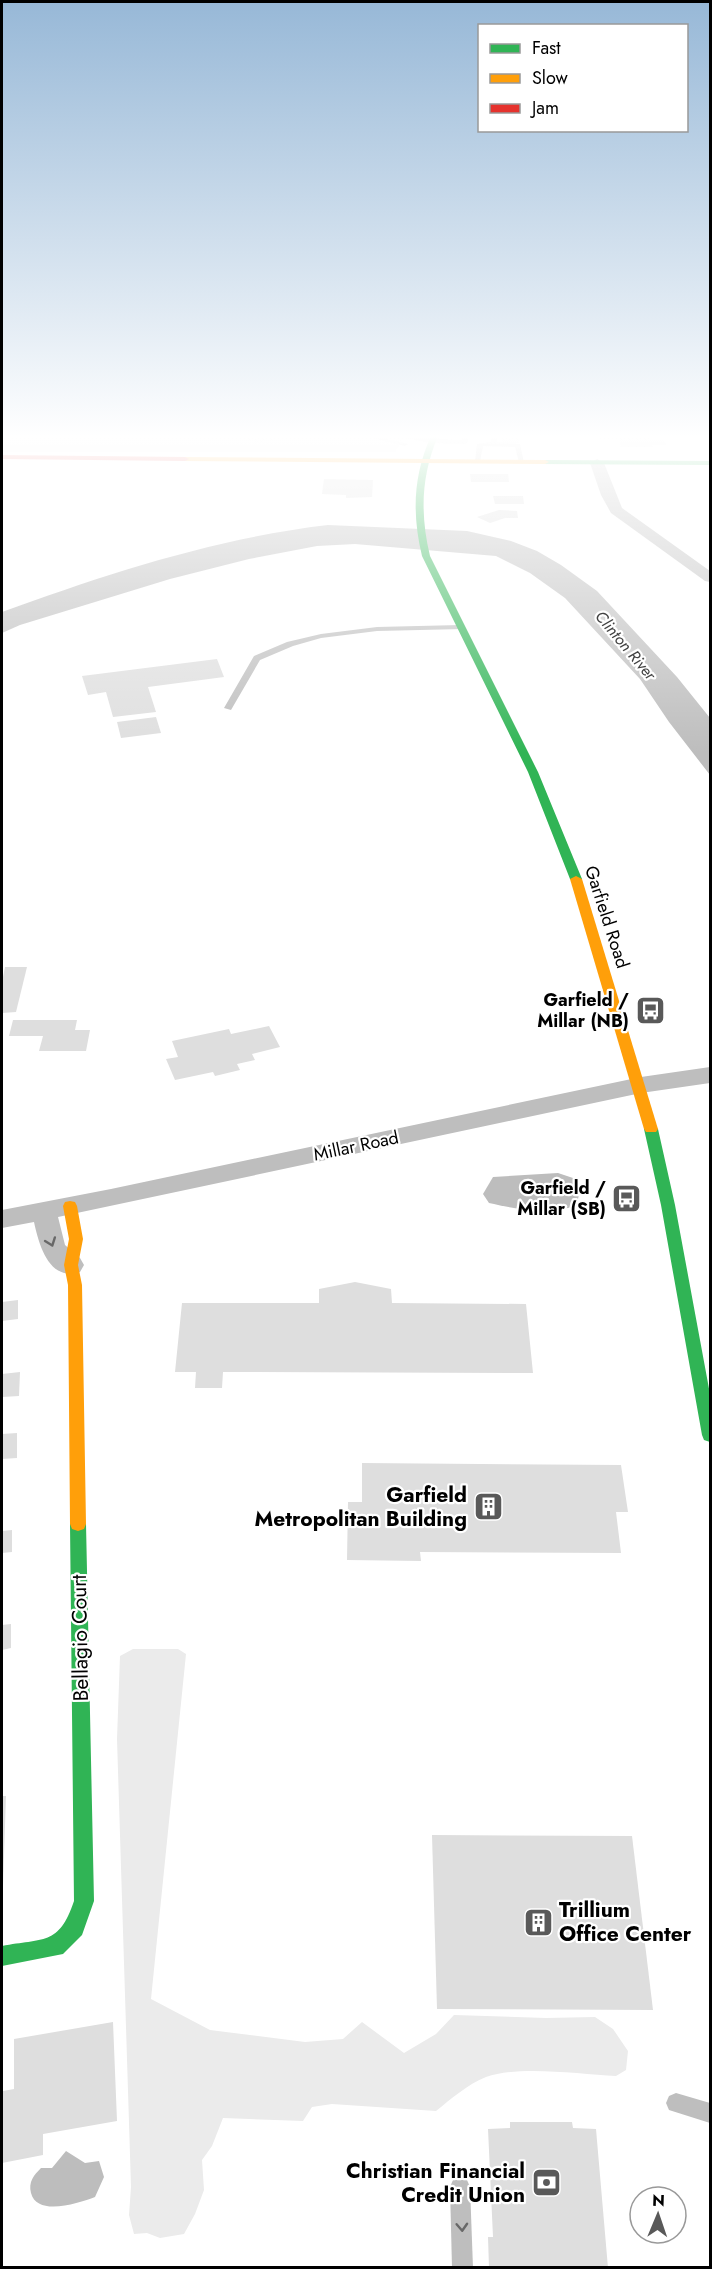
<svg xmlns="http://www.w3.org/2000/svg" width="712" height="2269" viewBox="0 0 712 2269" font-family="Jost,sans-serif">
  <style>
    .green { fill: #ebebeb }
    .water { fill: #bdbdbd }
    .building { fill: #dedede }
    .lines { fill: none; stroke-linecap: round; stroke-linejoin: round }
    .lane { fill: #bebebe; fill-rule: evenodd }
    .street { fill: #bebebe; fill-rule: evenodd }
    .fast { fill: #30b455; fill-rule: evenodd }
    .slow { fill: #ff9f0a; fill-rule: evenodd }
    .jam { fill: #e5322d; fill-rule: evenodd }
    .oneway { stroke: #686868 }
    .labels { text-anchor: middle; stroke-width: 4.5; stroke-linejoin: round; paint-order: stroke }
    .far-water-label { font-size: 16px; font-style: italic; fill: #424242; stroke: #fff }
    .street-label { font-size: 18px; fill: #000; stroke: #fff }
    .poi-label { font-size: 18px; font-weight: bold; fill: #000; stroke: #fff; text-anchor: end }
    .near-poi-label { font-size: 21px; font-weight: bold; fill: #000; stroke: #fff; text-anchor: end }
    .near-street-label { font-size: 21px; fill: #000; stroke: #fff }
  </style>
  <rect width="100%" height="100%" fill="#fff"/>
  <g class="green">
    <polygon points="2,436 405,436 395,452 2,452"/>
    <path d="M133 1649H178L186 1654 151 1999 210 2030 305 2042 343 2039 362 2022 404 2053 436 2034 454 2015 546 2018 595 2017 613 2029 628 2051 626 2070 616 2076C579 2074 519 2065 486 2077 468 2084 451 2099 436 2111L332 2104 312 2107 303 2121 223 2118 212 2146 202 2160 204 2190 195 2214 184 2234 160 2238 147 2233 134 2234 129 2215 131 2187 117 1739 120 1656Z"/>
  </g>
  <g class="water">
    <path d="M328 525 467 531 511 541 537 551 561 565 597 591 677 677 710 718V775L669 722 640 679 565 598 530 573 496 556 355 544 317 546 249 559 170 579 20 625 2 633V612C106 574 216 538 328 525Z"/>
    <path d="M558 1173 573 1178C579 1189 581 1196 575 1206 550 1215 515 1209 489 1203L483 1194 493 1177Z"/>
    <path d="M66 2151 85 2163 99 2161 104 2177 95 2197C79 2203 37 2217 31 2193 28 2182 34 2175 41 2168H52Z"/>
  </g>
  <g class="building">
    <polygon points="235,436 284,436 277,440 255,442"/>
    <polygon points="501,436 519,436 519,443 502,443"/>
    <polygon points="597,436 641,436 649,437 650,439 664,440 666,445 652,445 653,447 621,447 619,439 598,439"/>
    <polygon points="470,474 508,474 509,482 471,482"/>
    <polygon points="324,479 373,480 372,497 346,498 346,495 322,494"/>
    <polygon points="493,496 523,496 524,504 495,504"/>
    <polygon points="499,510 517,511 518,518 505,518 490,523 477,517"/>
    <polygon points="217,659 224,677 148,687 156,712 113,717 106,692 88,695 82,676"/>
    <polygon points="156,717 161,733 121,738 117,722"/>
    <polygon points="5,967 27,967 16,1012 2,1013 2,982"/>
    <polygon points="13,1020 77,1020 75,1030 90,1030 86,1051 39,1051 43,1036 9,1036"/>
    <polygon points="269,1026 280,1047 252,1054 255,1060 237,1064 240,1070 215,1076 213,1072 175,1080 166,1059 178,1057 172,1041 229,1029 231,1034"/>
    <polygon points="355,1282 391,1289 392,1303 526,1304 533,1373 223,1372 222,1388 195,1388 196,1372 175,1372 182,1303 319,1303 319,1289"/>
    <polygon points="18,1300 18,1319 2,1321 2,1302"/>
    <polygon points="20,1372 19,1396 2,1397 2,1374"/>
    <polygon points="17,1433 17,1458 2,1459 2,1434"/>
    <polygon points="362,1463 621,1465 628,1512 616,1512 621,1553 420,1552 421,1561 347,1560 348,1502 362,1502"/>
    <polygon points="12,1530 12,1552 2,1553 2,1531"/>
    <polygon points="11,1624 11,1648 2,1650 2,1625"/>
    <polygon points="2,1796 6,1796 3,1885 2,1885"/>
    <polygon points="432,1835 632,1836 653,2010 437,2009"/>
    <polygon points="113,2022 117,2121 43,2134 43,2155 2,2163 3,2091 14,2089 14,2039"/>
    <polygon points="510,2122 572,2122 573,2128 596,2129 608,2268 489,2268 488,2237 493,2237 488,2129 510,2128"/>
  </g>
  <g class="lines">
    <g class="lane">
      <polygon points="365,436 375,436 408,444 405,446"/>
      <polygon points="394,436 462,440 463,436 467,436 468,442 465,444 431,443"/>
      <polygon points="491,436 497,436 497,442 520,444 524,463 519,462 515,447 483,446 480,461 475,462 477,444 491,442"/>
      <polygon points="460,625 463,625 463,629 377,631 321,638 293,646 260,660 231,710 224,708 254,656 287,642 321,634 377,627"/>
      <polygon points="676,2093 710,2103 710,2123 669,2110 666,2103 669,2096"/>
      <polygon points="460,2177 467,2180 470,2187 473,2268 452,2268 450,2187 453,2180"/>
    </g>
    <g class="street">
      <polygon points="597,459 604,463 622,508 710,571 710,582 705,581 611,513 601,495 590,463"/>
      <path d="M710 1067V1083L641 1093 58 1217 65 1245 80 1258 84 1265 80 1272C49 1282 39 1245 34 1222L2 1228V1210L111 1189 641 1077Z"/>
    </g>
    <g class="fast">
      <path d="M431 436H438C421 476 420 514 430 556L538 772 582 879 580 881 576 882 570 879 528 772 422 556C412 514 413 476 431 436Z"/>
      <polygon points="545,460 710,461 710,465 542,464 541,462"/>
      <polygon points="651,1124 658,1129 675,1205 710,1394 710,1442 704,1440 702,1435 661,1205 644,1129"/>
      <path d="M78 1517 84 1519 86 1524 94 1901 82 1935 63 1954 2 1966V1946C43 1938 59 1946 74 1901L70 1524 72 1519Z"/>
    </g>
    <g class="slow">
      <polygon points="185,457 545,460 549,462 545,464 182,461 181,459"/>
      <polygon points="576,876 582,879 658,1129 656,1132 646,1132 644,1129 570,879"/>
      <polygon points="70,1201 75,1202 77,1206 83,1239 78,1265 82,1285 86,1524 84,1529 78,1531 72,1529 70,1524 68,1285 64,1265 69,1239 63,1206 65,1202"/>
    </g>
    <polygon class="jam" points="2,455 185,457 189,459 185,461 2,459"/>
  </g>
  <defs><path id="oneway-chevron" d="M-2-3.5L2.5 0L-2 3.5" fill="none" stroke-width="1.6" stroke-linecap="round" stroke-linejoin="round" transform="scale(1.5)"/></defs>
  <g class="oneway">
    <use href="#oneway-chevron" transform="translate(51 1242) rotate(70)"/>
    <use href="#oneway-chevron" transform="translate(462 2227) rotate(87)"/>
  </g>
  <linearGradient id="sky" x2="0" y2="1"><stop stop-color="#97b8d7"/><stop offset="0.58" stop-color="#fff"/><stop offset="1" stop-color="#fff" stop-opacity="0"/></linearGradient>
  <rect width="712" height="753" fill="url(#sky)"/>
  <defs>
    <symbol id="bus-square" viewBox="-11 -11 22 22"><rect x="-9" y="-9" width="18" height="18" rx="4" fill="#595959" stroke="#fff"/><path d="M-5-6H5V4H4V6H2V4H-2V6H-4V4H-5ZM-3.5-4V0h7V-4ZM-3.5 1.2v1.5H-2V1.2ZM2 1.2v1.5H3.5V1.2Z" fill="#fff"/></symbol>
    <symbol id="building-square" viewBox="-11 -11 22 22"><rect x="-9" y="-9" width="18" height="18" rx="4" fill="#595959" stroke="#fff"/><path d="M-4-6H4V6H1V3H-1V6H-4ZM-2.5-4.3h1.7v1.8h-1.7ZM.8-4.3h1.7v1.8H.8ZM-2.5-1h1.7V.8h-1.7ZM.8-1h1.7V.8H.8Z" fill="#fff"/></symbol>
    <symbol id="bank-square" viewBox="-11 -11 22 22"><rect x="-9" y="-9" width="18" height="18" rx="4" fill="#595959" stroke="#fff"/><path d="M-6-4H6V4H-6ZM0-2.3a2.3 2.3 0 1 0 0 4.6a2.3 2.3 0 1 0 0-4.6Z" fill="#fff"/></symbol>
  </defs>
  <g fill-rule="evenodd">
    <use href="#bus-square" x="634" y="994" width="33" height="33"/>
    <use href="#bus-square" x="610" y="1182" width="33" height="33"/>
    <use href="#building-square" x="472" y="1490" width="33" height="33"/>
    <use href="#building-square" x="522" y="1906" width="33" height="33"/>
    <use href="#bank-square" x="530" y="2166" width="33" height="33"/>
  </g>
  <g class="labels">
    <g class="far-water-label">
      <text transform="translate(626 645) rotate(50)" y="6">Clinton River</text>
    </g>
    <g class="street-label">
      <text transform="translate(607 917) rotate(72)" y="6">Garfield Road</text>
      <text transform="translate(356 1146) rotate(-12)" y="6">Millar Road</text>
    </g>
    <g class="poi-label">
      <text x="629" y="1006">Garfield /<tspan x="629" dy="21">Millar (NB)</tspan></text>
      <text x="606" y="1194">Garfield /<tspan x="606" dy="21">Millar (SB)</tspan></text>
    </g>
    <g class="near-poi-label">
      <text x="467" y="1502">Garfield<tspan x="467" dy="24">Metropolitan Building</tspan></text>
      <text x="559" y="1917" text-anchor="start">Trillium<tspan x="559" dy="24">Office Center</tspan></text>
      <text x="525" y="2178">Christian Financial<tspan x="525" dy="24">Credit Union</tspan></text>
    </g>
    <g class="near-street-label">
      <text transform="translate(80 1638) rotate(-91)" y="7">Bellagio Court</text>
    </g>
  </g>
  <rect width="712" height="2269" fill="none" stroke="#000000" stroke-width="6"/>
  <rect x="478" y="24" width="210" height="108" fill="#ffffff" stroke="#999999" stroke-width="1.5"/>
  <rect x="490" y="44" width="30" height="9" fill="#30b455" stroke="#999999" stroke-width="1.5"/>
  <text x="532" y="54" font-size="18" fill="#000000">Fast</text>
  <rect x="490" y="74" width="30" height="9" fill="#ff9f0a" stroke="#999999" stroke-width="1.5"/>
  <text x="532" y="84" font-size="18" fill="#000000">Slow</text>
  <rect x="490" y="104" width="30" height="9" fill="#e5322d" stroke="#999999" stroke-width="1.5"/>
  <text x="532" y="114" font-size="18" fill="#000000">Jam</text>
  <g transform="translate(658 2215) rotate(2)"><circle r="28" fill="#ffffff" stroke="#999999" stroke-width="1.5"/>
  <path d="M0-4.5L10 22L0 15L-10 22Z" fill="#595959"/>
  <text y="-9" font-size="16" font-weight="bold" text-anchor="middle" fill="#000000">N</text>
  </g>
</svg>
